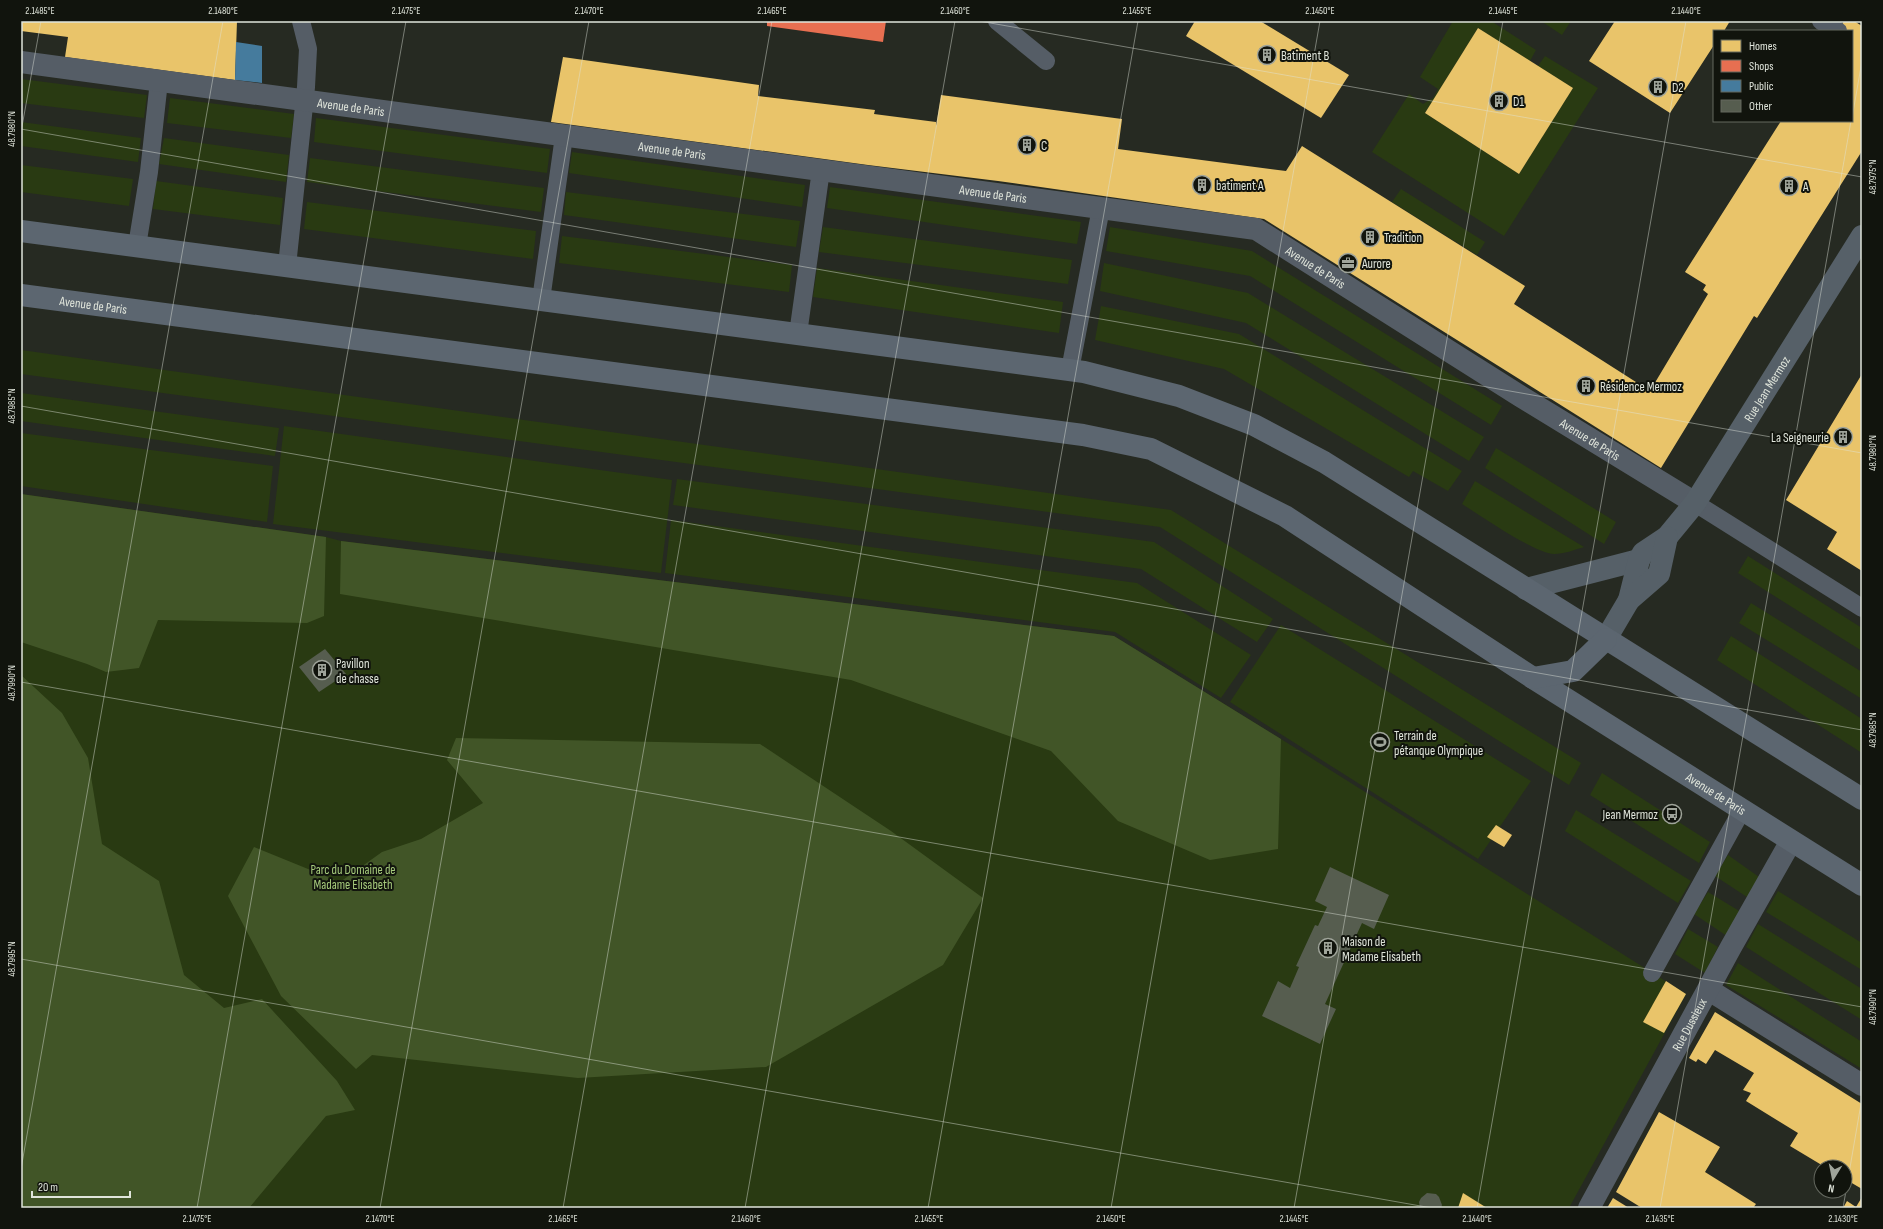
<svg xmlns="http://www.w3.org/2000/svg" width="1883" height="1229" viewBox="0 0 1883 1229" font-family="'Sofia Sans Condensed',sans-serif">
  <style>
    .green { fill: #293a12 }
    .forest { fill: #415527 }
    .homes { fill: #e9c46a }
    .shops { fill: #e76f51 }
    .public { fill: #457b9d }
    .building { fill: #565d4f }
    .lines { fill: none; stroke-linecap: round; stroke-linejoin: round }
    .lane { stroke: #555d66; stroke-width: 18 }
    .street { stroke: #555d66; stroke-width: 22 }
    .secondary { stroke: #566068; stroke-width: 22 }
    .primary { stroke: #5c6670; stroke-width: 22 }
    .ticks { fill: none; stroke: #e0e5db; stroke-width: 1; stroke-opacity: 0.45 }
    .labels { text-anchor: middle; stroke-width: 4; stroke-linejoin: round; paint-order: stroke }
    .poi-label { font-size: 13px; fill: #e0e5db; stroke: #11140d; text-anchor: start }
    .street-label { font-size: 13px; fill: #e0e5db; stroke: #11140d }
    .park-label { font-size: 13px; fill: #a7cc7d; stroke: #11140d }
    .neatline { fill: none; stroke: #e0e5db; stroke-width: 1.5 }
    .ticks-label { font-size: 10px; text-anchor: middle; fill: #e0e5db }
  </style>
  <rect width="100%" height="100%" fill="#262a22"/>
  <g class="green">
    <polygon points="1453,21 1491,21 1536,50 1530,61 1478,28 1425,113 1519,174 1573,88 1538,66 1545,56 1598,88 1504,236 1372,152 1409,94 1423,104 1433,98 1438,89 1420,77"/>
    <polygon points="1541,21 1571,21 1562,35"/>
    <polygon points="21,79 147,95 144,118 21,103"/>
    <polygon points="170,98 294,114 291,138 167,123"/>
    <polygon points="316,118 550,149 547,173 314,142"/>
    <polygon points="21,122 141,138 138,162 21,146"/>
    <polygon points="164,138 289,155 286,182 159,164"/>
    <polygon points="572,152 805,185 802,207 569,173"/>
    <polygon points="310,158 544,188 541,212 307,182"/>
    <polygon points="21,165 133,179 129,206 21,192"/>
    <polygon points="156,181 283,198 280,225 153,209"/>
    <polygon points="830,187 1081,222 1077,244 827,208"/>
    <polygon points="1401,189 1485,242 1477,255 1392,202"/>
    <polygon points="566,192 800,221 796,247 564,215"/>
    <polygon points="307,202 536,231 533,259 304,229"/>
    <polygon points="823,227 1072,260 1068,284 819,252"/>
    <polygon points="1110,227 1252,251 1502,406 1491,425 1250,276 1106,251"/>
    <polygon points="562,236 792,265 789,292 559,263"/>
    <polygon points="1104,263 1248,293 1484,437 1469,461 1246,323 1100,291"/>
    <polygon points="817,268 1063,302 1059,333 813,297"/>
    <polygon points="1101,306 1239,334 1462,471 1448,491 1413,471 1409,477 1224,369 1095,340"/>
    <polygon points="21,350 1171,510 1581,763 1569,785 1160,527 21,374"/>
    <polygon points="21,393 279,428 275,456 21,421"/>
    <polygon points="284,426 672,480 661,573 273,524"/>
    <polygon points="21,433 273,466 267,522 21,486"/>
    <polygon points="1496,448 1616,522 1604,544 1485,468"/>
    <polygon points="677,479 1154,542 1273,619 1257,642 1141,569 673,505"/>
    <path d="M1475 481 1584 547C1574 550 1564 554 1554 554 1534 553 1481 516 1462 504Z"/>
    <polygon points="21,494 326,537 341,541 1114,636 1281,739 1686,994 1569,1208 21,1208"/>
    <polygon points="671,520 1137,583 1251,655 1221,698 1115,632 665,573"/>
    <polygon points="1748,556 1862,628 1862,651 1738,573"/>
    <polygon points="1751,603 1862,672 1862,699 1739,623"/>
    <polygon points="1281,625 1531,781 1478,859 1230,702"/>
    <polygon points="1731,636 1862,719 1862,753 1717,660"/>
    <polygon points="1602,773 1710,842 1699,863 1590,795"/>
    <polygon points="1576,810 1691,881 1678,903 1565,831"/>
    <polygon points="1728,855 1759,877 1747,897 1715,876"/>
    <polygon points="1778,891 1862,943 1862,970 1766,912"/>
    <polygon points="1708,892 1741,912 1727,936 1694,914"/>
    <polygon points="1758,924 1862,989 1862,1020 1746,947"/>
    <polygon points="1688,929 1718,947 1705,973 1675,954"/>
    <polygon points="1738,963 1862,1042 1862,1069 1726,985"/>
  </g>
  <g class="forest">
    <polygon points="21,494 326,537 324,616 307,623 158,620 139,668 106,672 87,664 21,642"/>
    <polygon points="341,541 1114,636 1281,739 1278,849 1210,860 1118,821 1051,751 851,680 340,594"/>
    <polygon points="21,675 62,713 88,758 102,844 159,881 184,975 224,1008 262,999 337,1081 355,1110 326,1116 249,1208 21,1208"/>
    <polygon points="456,738 760,744 891,831 983,898 943,965 766,1067 578,1078 372,1055 356,1069 281,996 228,896 254,847 340,882 382,852 421,839 483,803 447,760"/>
  </g>
  <g class="homes">
    <polygon points="21,21 237,21 235,80 65,57 68,37 21,31"/>
    <polygon points="1195,21 1260,21 1349,75 1321,118 1186,36"/>
    <polygon points="1615,21 1730,21 1724,31 1714,31 1714,45 1670,113 1589,61"/>
    <polygon points="1844,21 1854,21 1862,26 1862,151 1757,318 1754,316 1661,468 1264,219 998,181 868,165 551,122 563,57 759,85 758,96 875,110 874,114 936,122 936,126 941,95 1122,119 1118,149 1286,171 1302,146 1525,286 1514,304 1650,391 1708,294 1703,290 1706,285 1685,272 1781,121 1852,121 1852,31 1838,31"/>
    <polygon points="1478,28 1573,88 1519,174 1425,113"/>
    <polygon points="1862,374 1862,571 1827,549 1837,532 1786,500"/>
    <polygon points="1496,825 1512,835 1504,847 1487,837"/>
    <polygon points="1666,981 1686,994 1664,1033 1643,1022"/>
    <polygon points="1715,1012 1862,1104 1862,1189 1845,1179 1845,1167 1825,1167 1790,1146 1798,1133 1746,1101 1751,1093 1743,1090 1754,1073 1715,1050 1706,1064 1698,1059 1696,1062 1689,1058"/>
    <polygon points="1659,1112 1720,1147 1705,1172 1756,1204 1753,1208 1642,1208 1616,1192"/>
    <polygon points="1463,1193 1487,1208 1458,1208"/>
    <polygon points="1862,1197 1862,1208 1843,1208 1847,1201 1856,1207"/>
    <polygon points="1613,1198 1629,1208 1607,1208"/>
  </g>
  <polygon class="shops" points="767,21 886,21 883,42 767,26"/>
  <polygon class="public" points="236,42 262,46 262,83 235,80"/>
  <g class="building">
    <polygon points="325,649 346,674 319,692 299,667"/>
    <polygon points="1330,867 1389,895 1374,929 1362,923 1325,1004 1336,1009 1320,1044 1262,1016 1278,981 1290,988 1299,967 1296,966 1315,925 1318,926 1327,907 1315,901"/>
    <polygon points="1427,1193 1436,1194 1439,1197 1442,1205 1441,1208 1420,1208 1419,1202 1421,1198"/>
  </g>
  <g class="lines">
    <g class="lane">
      <polyline points="997,21 1046,61"/>
      <polyline points="1821,21 1838,31"/>
      <polyline points="137,246 149,172 159,81"/>
      <polyline points="287,266 306,87 308,49 301,21"/>
      <polyline points="541,300 564,136"/>
      <polyline points="798,334 821,170"/>
      <polyline points="1070,370 1101,208"/>
      <polyline points="1695,503 1862,608"/>
      <polyline points="1652,973 1742,810"/>
    </g>
    <g class="street">
      <path id="s1" d="M21 62 1256 229 1520 396 1695 503"/>
      <polyline points="1709,990 1862,1085"/>
      <path id="s2" d="M1589 1208 1731 947 1791 841"/>
    </g>
    <g class="secondary">
      <polyline points="1526,589 1639,560"/>
      <path id="s3" d="M1629 600 1639 560 1643 553 1667 537 1695 503 1862 236"/>
      <polyline points="1606,639 1629,600 1659,574 1667,537"/>
    </g>
    <g class="primary">
      <polyline points="21,231 1084,372 1179,396 1254,425 1324,462 1862,799"/>
      <path id="s4" d="M21 295 1083 435 1151 449 1285 516 1533 678 1862 885"/>
      <polyline points="1533,678 1573,671 1606,639"/>
    </g>
  </g>
  <path class="ticks" d="M979 21 1862 177M1852 118 1862 61M21 129 1862 453M21 132 41 21M21 406 1862 730M21 682 1862 1007M21 959 1432 1208M21 1169 223 21M197 1208 406 21M380 1208 589 21M563 1208 772 21M745 1208 955 21M928 1208 1138 21M1111 1208 1320 21M1294 1208 1503 21M1477 1208 1686 21M1660 1208 1851 121M1843 1208 1862 1098"/>
  <defs>
    <symbol id="building-ring" viewBox="-11 -11 22 22"><circle r="9.5" fill="#11140d" stroke="#9fa49a" stroke-width="1.5"/><path d="M-4-6H4V6H1V3H-1V6H-4ZM-2.5-4.3h1.7v1.8h-1.7ZM.8-4.3h1.7v1.8H.8ZM-2.5-1h1.7V.8h-1.7ZM.8-1h1.7V.8H.8Z" fill="#9fa49a"/></symbol>
    <symbol id="office-ring" viewBox="-11 -11 22 22"><circle r="9.5" fill="#11140d" stroke="#9fa49a" stroke-width="1.5"/><path d="M-6-3h4V-5.5h4V-3h4V5H-6ZM-1-4.5V-3h2v-1.5ZM-6 0V1H6V0Z" fill="#9fa49a"/></symbol>
    <symbol id="stadium-ring" viewBox="-11 -11 22 22"><circle r="9.5" fill="#11140d" stroke="#9fa49a" stroke-width="1.5"/><path d="M0-5a6.5 5 0 1 0 0 10a6.5 5 0 1 0 0-10ZM-3.5-1.8h7v3.6h-7Z" fill="#9fa49a"/></symbol>
    <symbol id="bus-ring" viewBox="-11 -11 22 22"><circle r="9.5" fill="#11140d" stroke="#9fa49a" stroke-width="1.5"/><path d="M-5-6H5V4H4V6H2V4H-2V6H-4V4H-5ZM-3.5-4V0h7V-4ZM-3.5 1.2v1.5H-2V1.2ZM2 1.2v1.5H3.5V1.2Z" fill="#9fa49a"/></symbol>
  </defs>
  <g fill-rule="evenodd">
    <use href="#building-ring" x="1256" y="44" width="22" height="22"/>
    <use href="#building-ring" x="1647" y="76" width="22" height="22"/>
    <use href="#building-ring" x="1488" y="90" width="22" height="22"/>
    <use href="#building-ring" x="1016" y="134" width="22" height="22"/>
    <use href="#building-ring" x="1191" y="174" width="22" height="22"/>
    <use href="#building-ring" x="1778" y="175" width="22" height="22"/>
    <use href="#building-ring" x="1359" y="226" width="22" height="22"/>
    <use href="#office-ring" x="1337" y="252" width="22" height="22"/>
    <use href="#building-ring" x="1575" y="375" width="22" height="22"/>
    <use href="#building-ring" x="1832" y="426" width="22" height="22"/>
    <use href="#building-ring" x="311" y="659" width="22" height="22"/>
    <use href="#stadium-ring" x="1369" y="731" width="22" height="22"/>
    <use href="#bus-ring" x="1661" y="803" width="22" height="22"/>
    <use href="#building-ring" x="1317" y="937" width="22" height="22"/>
  </g>
  <g class="labels">
    <g class="poi-label">
      <text x="1281" y="60">Batiment B</text>
      <text x="1672" y="92">D2</text>
      <text x="1513" y="106">D1</text>
      <text x="1041" y="150">C</text>
      <text x="1216" y="190">batiment A</text>
      <text x="1803" y="191">A</text>
      <text x="1384" y="242">Tradition</text>
      <text x="1362" y="268">Aurore</text>
      <text x="1600" y="391">Résidence Mermoz</text>
      <text x="1829" y="442" text-anchor="end">La Seigneurie</text>
      <text x="336" y="668">Pavillon<tspan x="336" dy="15">de chasse</tspan></text>
      <text x="1394" y="740">Terrain de<tspan x="1394" dy="15">pétanque Olympique</tspan></text>
      <text x="1658" y="819" text-anchor="end">Jean Mermoz</text>
      <text x="1342" y="946">Maison de<tspan x="1342" dy="15">Madame Elisabeth</tspan></text>
    </g>
    <g class="street-label">
      <text dy="5" stroke="none"><textPath href="#s1" startOffset="333">Avenue de Paris</textPath></text>
      <text dy="5" stroke="none"><textPath href="#s1" startOffset="657">Avenue de Paris</textPath></text>
      <text dy="5" stroke="none"><textPath href="#s1" startOffset="981">Avenue de Paris</textPath></text>
      <text dy="5" stroke="none"><textPath href="#s1" startOffset="1317">Avenue de Paris</textPath></text>
      <text dy="5" stroke="none"><textPath href="#s4" startOffset="73">Avenue de Paris</textPath></text>
      <text dy="5" stroke="none"><textPath href="#s3" startOffset="257">Rue Jean Mermoz</textPath></text>
      <text dy="5" stroke="none"><textPath href="#s1" startOffset="1641">Avenue de Paris</textPath></text>
      <text dy="5" stroke="none"><textPath href="#s4" startOffset="1803">Avenue de Paris</textPath></text>
      <text dy="5" stroke="none"><textPath href="#s2" startOffset="209">Rue Dussieux</textPath></text>
    </g>
    <g class="park-label">
      <text x="353" y="874">Parc du Domaine de<tspan x="353" dy="15">Madame Elisabeth</tspan></text>
    </g>
  </g>
  <rect width="1883" height="1229" fill="none" stroke="#11140d" stroke-width="44"/>
  <rect x="1713" y="30" width="140" height="92" fill="#11140d" stroke="#64685f"/>
  <rect x="1721" y="40" width="20" height="12" fill="#e9c46a" stroke="#64685f"/>
  <text x="1749" y="50" font-size="12" fill="#e0e5db">Homes</text>
  <rect x="1721" y="60" width="20" height="12" fill="#e76f51" stroke="#64685f"/>
  <text x="1749" y="70" font-size="12" fill="#e0e5db">Shops</text>
  <rect x="1721" y="80" width="20" height="12" fill="#457b9d" stroke="#64685f"/>
  <text x="1749" y="90" font-size="12" fill="#e0e5db">Public</text>
  <rect x="1721" y="100" width="20" height="12" fill="#565d4f" stroke="#64685f"/>
  <text x="1749" y="110" font-size="12" fill="#e0e5db">Other</text>
  <g transform="translate(1833 1179) rotate(190)"><circle r="19" fill="#11140d" stroke="#64685f"/>
  <path d="M0-3L7 15L0 10L-7 15Z" fill="#9fa49a"/>
  <text y="-6" font-size="11" font-weight="bold" text-anchor="middle" fill="#e0e5db">N</text>
  </g>
  <path d="M32 1191v6h98v-6" fill="none" stroke="#e0e5db" stroke-width="2"/>
  <text x="38" y="1191" font-size="12" fill="#e0e5db" stroke="#11140d" stroke-width="3" paint-order="stroke">20 m</text>
  <rect x="22" y="22" width="1839" height="1185" class="neatline"/>
  <g class="ticks-label">
    <text x="40" y="14">2.1485°E</text>
    <text x="223" y="14">2.1480°E</text>
    <text x="406" y="14">2.1475°E</text>
    <text x="589" y="14">2.1470°E</text>
    <text x="772" y="14">2.1465°E</text>
    <text x="955" y="14">2.1460°E</text>
    <text x="1137" y="14">2.1455°E</text>
    <text x="1320" y="14">2.1450°E</text>
    <text x="1503" y="14">2.1445°E</text>
    <text x="1686" y="14">2.1440°E</text>
    <text transform="translate(11 129) rotate(-90)" y="4">48.7980°N</text>
    <text transform="translate(1872 177) rotate(-90)" y="4">48.7975°N</text>
    <text transform="translate(11 406) rotate(-90)" y="4">48.7985°N</text>
    <text transform="translate(1872 453) rotate(-90)" y="4">48.7980°N</text>
    <text transform="translate(11 683) rotate(-90)" y="4">48.7990°N</text>
    <text transform="translate(1872 730) rotate(-90)" y="4">48.7985°N</text>
    <text transform="translate(11 959) rotate(-90)" y="4">48.7995°N</text>
    <text transform="translate(1872 1007) rotate(-90)" y="4">48.7990°N</text>
    <text x="197" y="1222">2.1475°E</text>
    <text x="380" y="1222">2.1470°E</text>
    <text x="563" y="1222">2.1465°E</text>
    <text x="746" y="1222">2.1460°E</text>
    <text x="929" y="1222">2.1455°E</text>
    <text x="1111" y="1222">2.1450°E</text>
    <text x="1294" y="1222">2.1445°E</text>
    <text x="1477" y="1222">2.1440°E</text>
    <text x="1660" y="1222">2.1435°E</text>
    <text x="1843" y="1222">2.1430°E</text>
  </g>
</svg>
